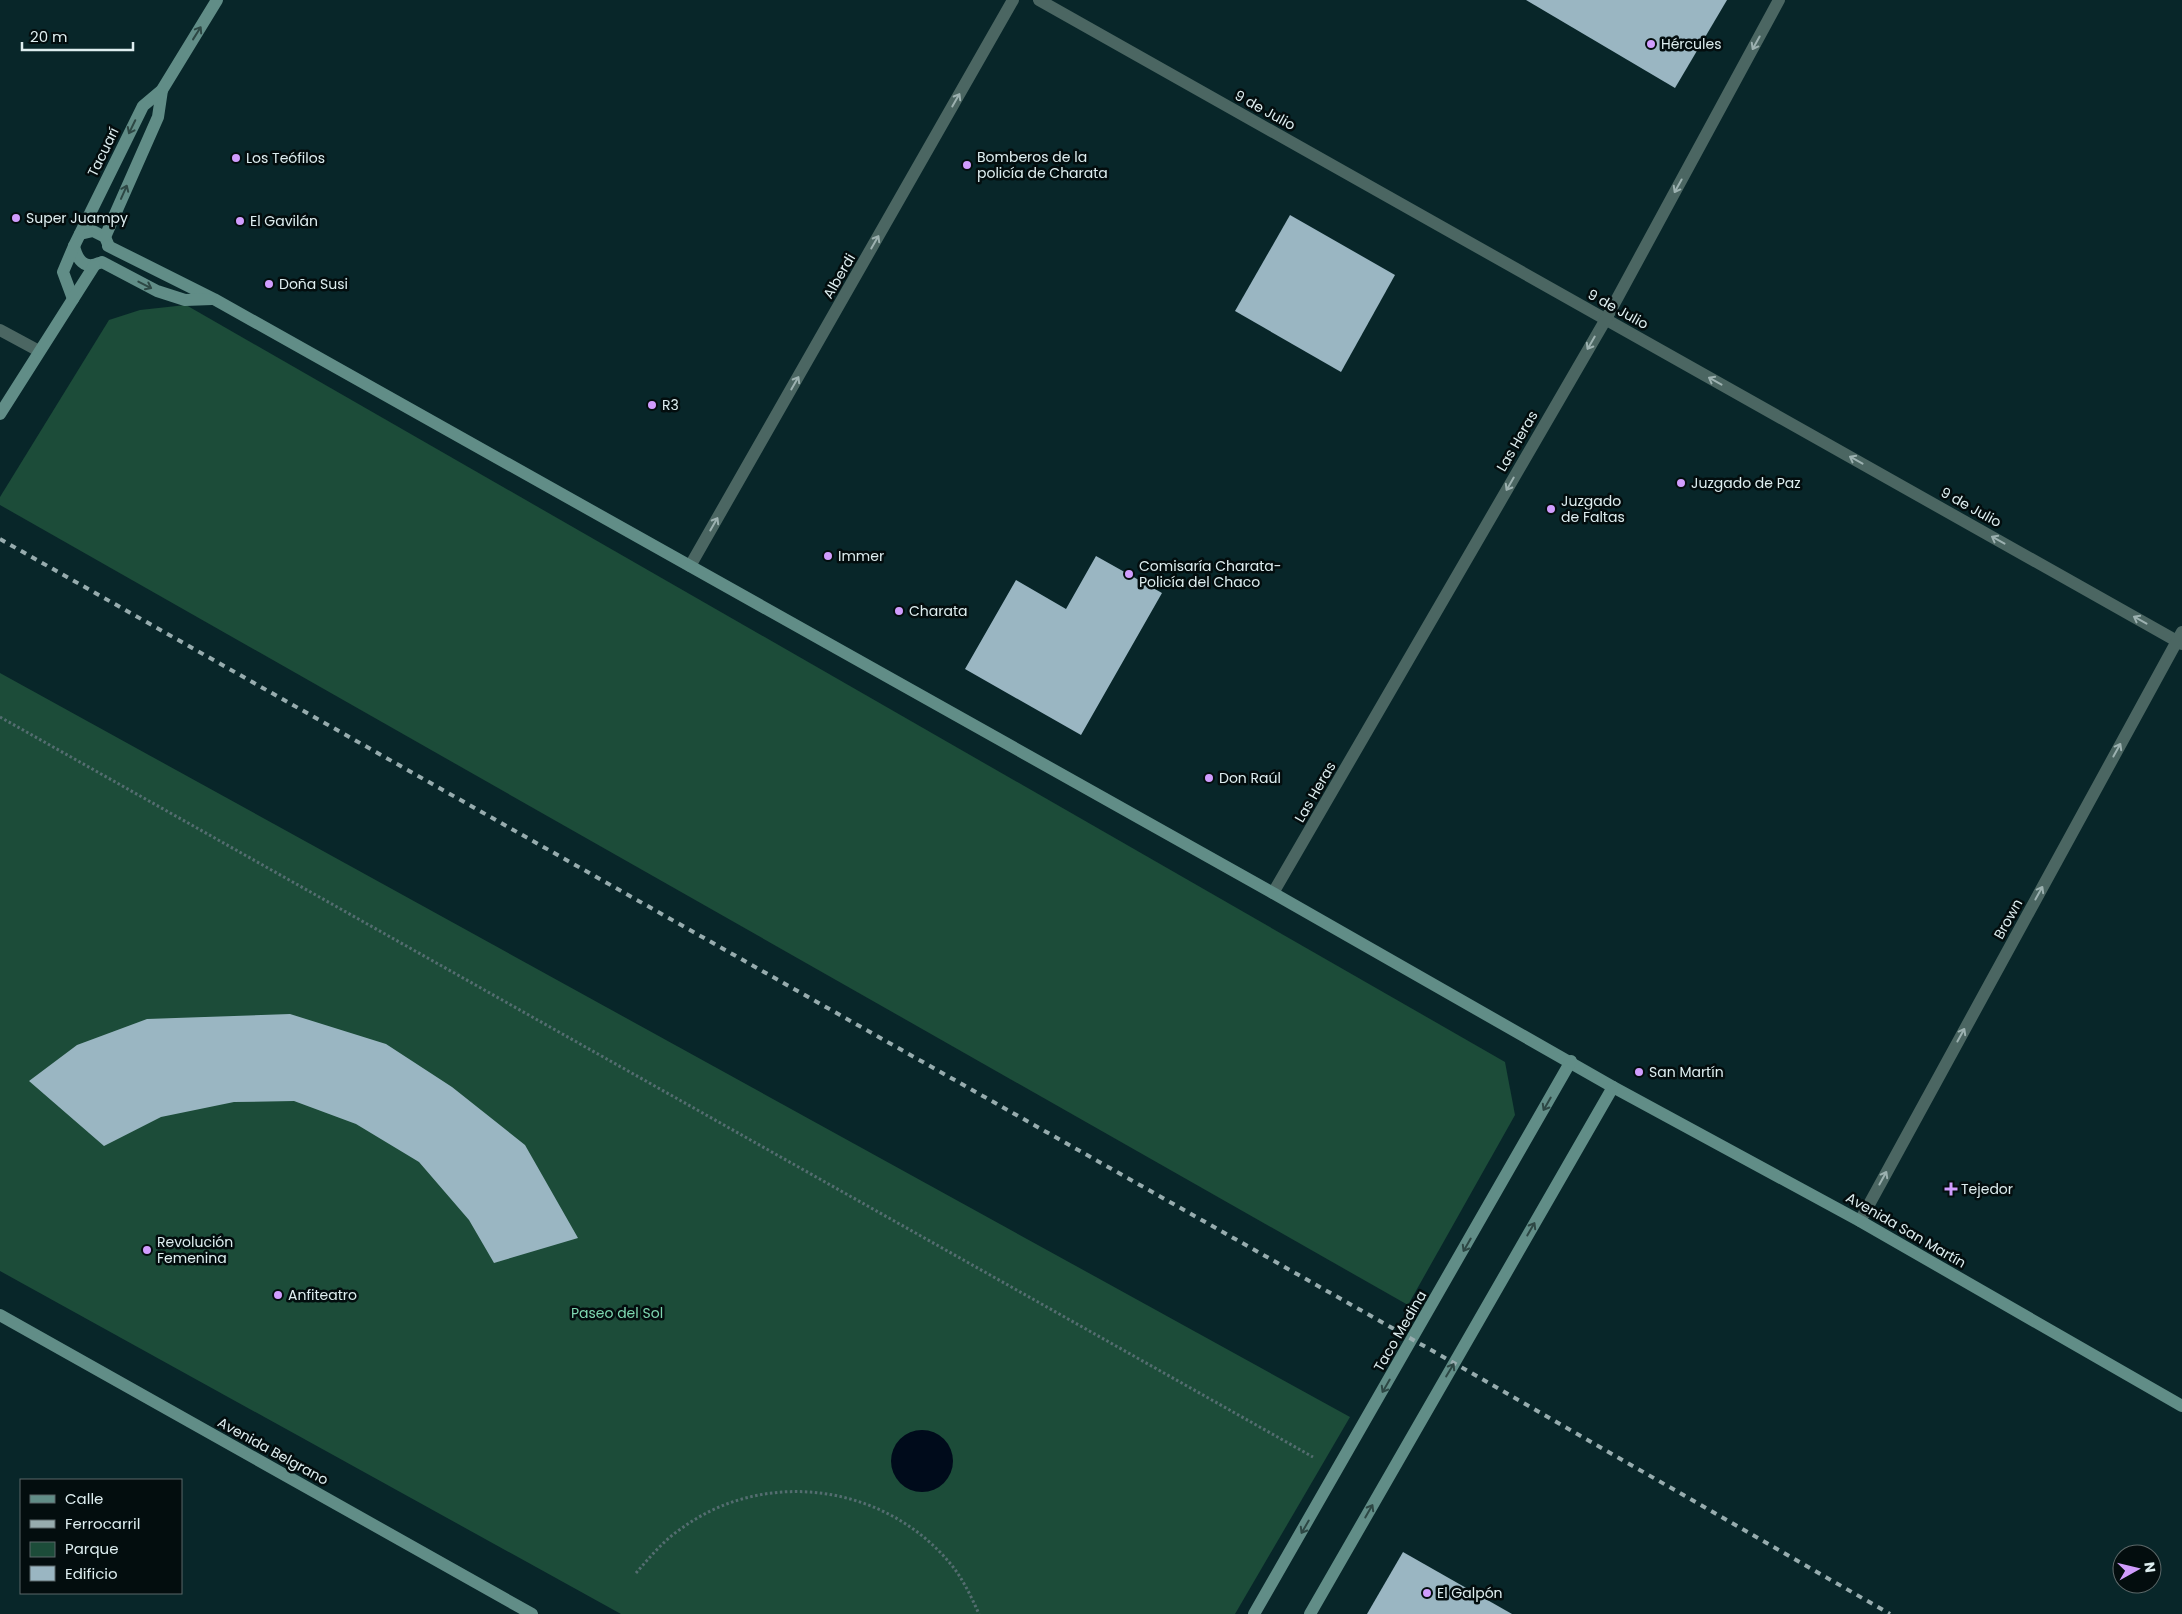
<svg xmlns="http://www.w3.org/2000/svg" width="2182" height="1614" viewBox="0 0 2182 1614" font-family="Poppins,sans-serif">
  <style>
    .green { fill: #1c4c39 }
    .water { fill: #000b1b }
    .building { fill: #9ab6c2 }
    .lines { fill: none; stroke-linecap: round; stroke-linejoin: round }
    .path { stroke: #546d70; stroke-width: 3; stroke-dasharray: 2.5 2.5; stroke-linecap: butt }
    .street { stroke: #4b6662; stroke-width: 12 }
    .secondary { stroke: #618d87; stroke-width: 12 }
    .rail { stroke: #97acae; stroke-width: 4; stroke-dasharray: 6 6; stroke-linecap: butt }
    .oneway { stroke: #2d4744 }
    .oneway2 { stroke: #9cb1b0 }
    .poi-dot { fill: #d19dfe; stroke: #030d0e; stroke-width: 2 }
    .labels { text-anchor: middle; stroke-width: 5; stroke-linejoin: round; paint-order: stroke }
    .poi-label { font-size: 14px; fill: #deeef0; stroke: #030d0e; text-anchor: start }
    .street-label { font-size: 14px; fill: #deeef0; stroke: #030d0e }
    .park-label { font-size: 14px; fill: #7ed7b1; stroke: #030d0e }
  </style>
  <rect width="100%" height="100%" fill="#082629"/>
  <g class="green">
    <polygon points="186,305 1505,1062 1515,1115 1408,1305 0,505 0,497 109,320 140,310"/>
    <polygon points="0,673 1350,1417 1235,1614 621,1614 0,1271"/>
  </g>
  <circle class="water" cx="922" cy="1461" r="31"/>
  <g class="building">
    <polygon points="1526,0 1727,0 1675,88"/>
    <polygon points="1290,215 1395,275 1341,372 1235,311"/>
    <polygon points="1096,556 1162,593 1081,735 965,669 1016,580 1066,609"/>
    <polygon points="290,1014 386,1044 452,1087 525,1145 578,1238 494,1263 469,1220 419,1162 356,1124 294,1101 234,1102 161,1117 104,1146 29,1081 77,1045 147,1019"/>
    <polygon points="1403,1552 1512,1614 1367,1614"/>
  </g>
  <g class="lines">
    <g class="path">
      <polyline points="0,717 1313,1457"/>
      <path d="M636 1573C650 1557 664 1540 682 1528 765 1468 883 1484 949 1562 962 1577 971 1596 979 1614"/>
    </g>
    <g class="street">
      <polyline points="1039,0 2182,644"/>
      <polyline points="0,330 39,351"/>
      <polyline points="690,566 1013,0"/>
      <polyline points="1273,893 1606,319 1779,0"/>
      <polyline points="1860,1221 2182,632"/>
    </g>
    <g class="secondary">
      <polyline points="80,234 93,231 105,237 108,244"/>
      <polyline points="105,237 158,117 162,90"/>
      <path d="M74 246C77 259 84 270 99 263"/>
      <polyline points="108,246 214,299 1273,893 1613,1087 1860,1221 2182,1406"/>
      <polyline points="102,262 157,291 185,300 212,299"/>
      <polyline points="73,299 63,272 74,246 143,106 162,90 217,0"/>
      <polyline points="0,414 94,266"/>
      <polyline points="0,1315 532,1614"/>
      <polyline points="1254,1614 1571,1061"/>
      <polyline points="1310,1614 1613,1087"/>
    </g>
    <polyline class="rail" points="0,539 1454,1363 1890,1614"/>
  </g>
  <defs><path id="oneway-shaft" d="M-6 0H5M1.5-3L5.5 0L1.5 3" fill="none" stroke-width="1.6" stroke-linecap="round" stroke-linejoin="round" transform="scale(1.25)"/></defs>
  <g class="oneway">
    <use href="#oneway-shaft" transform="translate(197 33) rotate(-58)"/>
    <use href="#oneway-shaft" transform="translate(132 127) rotate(116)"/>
    <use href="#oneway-shaft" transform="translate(124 192) rotate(-66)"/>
    <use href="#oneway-shaft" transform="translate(145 285) rotate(27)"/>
    <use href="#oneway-shaft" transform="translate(1547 1104) rotate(120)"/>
    <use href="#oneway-shaft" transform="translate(1531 1229) rotate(-60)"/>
    <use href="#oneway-shaft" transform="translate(1467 1245) rotate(120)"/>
    <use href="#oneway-shaft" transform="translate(1450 1370) rotate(-59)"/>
    <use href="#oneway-shaft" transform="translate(1386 1386) rotate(120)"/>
    <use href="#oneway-shaft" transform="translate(1369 1511) rotate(-60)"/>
    <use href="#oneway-shaft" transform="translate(1305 1527) rotate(120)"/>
  </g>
  <g class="oneway2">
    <use href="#oneway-shaft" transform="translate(1756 43) rotate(119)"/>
    <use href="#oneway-shaft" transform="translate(956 100) rotate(-60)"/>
    <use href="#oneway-shaft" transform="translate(1678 186) rotate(119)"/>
    <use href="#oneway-shaft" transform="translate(875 242) rotate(-60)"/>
    <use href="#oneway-shaft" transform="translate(1591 343) rotate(120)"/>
    <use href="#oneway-shaft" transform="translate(1715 381) rotate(-151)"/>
    <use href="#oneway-shaft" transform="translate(795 383) rotate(-60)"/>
    <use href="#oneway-shaft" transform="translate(1856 460) rotate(-151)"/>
    <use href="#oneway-shaft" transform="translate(1510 484) rotate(120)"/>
    <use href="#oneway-shaft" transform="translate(714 524) rotate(-60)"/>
    <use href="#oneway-shaft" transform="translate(1998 540) rotate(-151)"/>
    <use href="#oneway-shaft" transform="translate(2140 620) rotate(-151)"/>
    <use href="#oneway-shaft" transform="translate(2117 750) rotate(-61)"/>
    <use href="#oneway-shaft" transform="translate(2039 893) rotate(-61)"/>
    <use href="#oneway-shaft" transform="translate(1961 1035) rotate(-61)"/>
    <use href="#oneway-shaft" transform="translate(1883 1178) rotate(-61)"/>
  </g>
  <g class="poi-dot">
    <circle cx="1651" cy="44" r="5"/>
    <circle cx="236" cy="158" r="5"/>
    <circle cx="967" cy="165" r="5"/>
    <circle cx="16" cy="218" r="5"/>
    <circle cx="240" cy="221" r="5"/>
    <circle cx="269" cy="284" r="5"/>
    <circle cx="652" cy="405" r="5"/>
    <circle cx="1681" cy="483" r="5"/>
    <circle cx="1551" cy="509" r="5"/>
    <circle cx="828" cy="556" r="5"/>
    <circle cx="1129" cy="574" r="5"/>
    <circle cx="899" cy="611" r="5"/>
    <circle cx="1209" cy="778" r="5"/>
    <circle cx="1639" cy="1072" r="5"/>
    <path d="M1948.5 1181.5h5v5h5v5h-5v5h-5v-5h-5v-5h5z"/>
    <circle cx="147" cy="1250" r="5"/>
    <circle cx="278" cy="1295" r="5"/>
    <circle cx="1427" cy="1593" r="5"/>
  </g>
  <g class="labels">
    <g class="poi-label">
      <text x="1661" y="49">Hércules</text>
      <text x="977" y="162">Bomberos de la<tspan x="977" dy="16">policía de Charata</tspan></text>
      <text x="246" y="163">Los Teófilos</text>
      <text x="26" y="223">Super Juampy</text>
      <text x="250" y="226">El Gavilán</text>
      <text x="279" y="289">Doña Susi</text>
      <text x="662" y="410">R3</text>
      <text x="1691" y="488">Juzgado de Paz</text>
      <text x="1561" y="506">Juzgado<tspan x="1561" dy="16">de Faltas</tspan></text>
      <text x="838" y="561">Immer</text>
      <text x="1139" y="571">Comisaría Charata-<tspan x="1139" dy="16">Policía del Chaco</tspan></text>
      <text x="909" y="616">Charata</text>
      <text x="1219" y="783">Don Raúl</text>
      <text x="1649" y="1077">San Martín</text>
      <text x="1961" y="1194">Tejedor</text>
      <text x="157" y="1247">Revolución<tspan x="157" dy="16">Femenina</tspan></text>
      <text x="288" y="1300">Anfiteatro</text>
      <text x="1437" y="1598">El Galpón</text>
    </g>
    <g class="street-label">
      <text transform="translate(1265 110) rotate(29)" y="5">9 de Julio</text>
      <text transform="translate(103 152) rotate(-64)" y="5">Tacuarí</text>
      <text transform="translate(839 276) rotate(-60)" y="5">Alberdi</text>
      <text transform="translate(1618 309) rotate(29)" y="5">9 de Julio</text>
      <text transform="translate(1517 441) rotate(-60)" y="5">Las Heras</text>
      <text transform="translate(1971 507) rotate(29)" y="5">9 de Julio</text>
      <text transform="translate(1315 792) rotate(-60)" y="5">Las Heras</text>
      <text transform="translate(2008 919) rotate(-61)" y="5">Brown</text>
      <text transform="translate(1906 1230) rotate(30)" y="5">Avenida San Martín</text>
      <text transform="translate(1400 1331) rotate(-60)" y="5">Taco Medina</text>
      <text transform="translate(273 1451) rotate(29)" y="5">Avenida Belgrano</text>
    </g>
    <g class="park-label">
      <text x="617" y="1318">Paseo del Sol</text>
    </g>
  </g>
  <rect x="20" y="1479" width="162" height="115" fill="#030d0e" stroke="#5b6768"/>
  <rect x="30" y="1495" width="25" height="8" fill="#618d87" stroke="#5b6768"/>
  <text x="65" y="1504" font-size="15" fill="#deeef0">Calle</text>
  <rect x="30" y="1520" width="25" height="8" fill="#97acae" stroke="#5b6768"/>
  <text x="65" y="1529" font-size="15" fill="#deeef0">Ferrocarril</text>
  <rect x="30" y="1542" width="25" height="15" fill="#1c4c39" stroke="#5b6768"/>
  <text x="65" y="1554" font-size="15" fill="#deeef0">Parque</text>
  <rect x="30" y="1566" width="25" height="15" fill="#9ab6c2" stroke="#5b6768"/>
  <text x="65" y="1579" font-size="15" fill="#deeef0">Edificio</text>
  <g transform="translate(2137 1569) rotate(82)"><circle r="24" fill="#030d0e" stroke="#5b6768"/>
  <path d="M0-4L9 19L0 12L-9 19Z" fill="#d19dfe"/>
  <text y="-8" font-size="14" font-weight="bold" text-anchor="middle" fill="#deeef0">N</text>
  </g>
  <path d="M22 42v8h111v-8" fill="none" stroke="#deeef0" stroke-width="2.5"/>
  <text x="30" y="42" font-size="15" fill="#deeef0" stroke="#030d0e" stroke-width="4" paint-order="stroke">20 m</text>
</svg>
